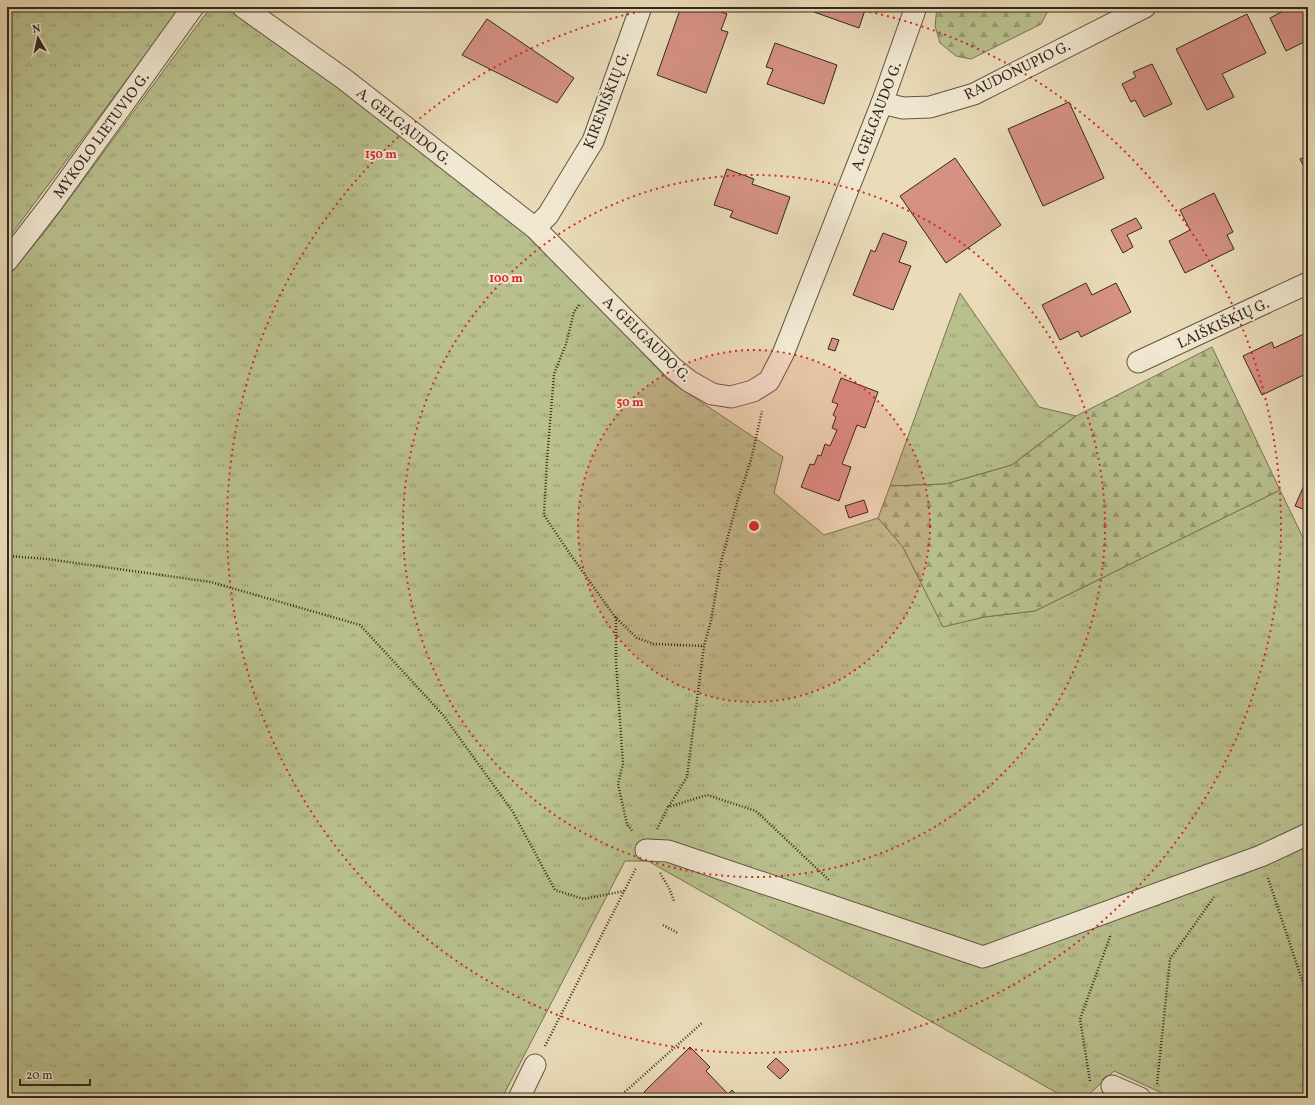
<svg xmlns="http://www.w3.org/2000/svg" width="1315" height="1105" viewBox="0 0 1315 1105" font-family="Vollkorn,serif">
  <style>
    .grass { fill: url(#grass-tufts); stroke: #767456 }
    .forest { fill: url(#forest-firs); stroke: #767456 }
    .building { fill: #d59184; stroke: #33291e }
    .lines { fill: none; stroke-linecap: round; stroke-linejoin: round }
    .minor-casing { stroke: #615645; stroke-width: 23 }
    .path { stroke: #33291e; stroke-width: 2.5; stroke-dasharray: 1 2; stroke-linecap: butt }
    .minor { stroke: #f1e8d2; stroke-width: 21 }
    .ring { fill: none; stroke: #d62828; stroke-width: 2; stroke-dasharray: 2 4 }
    .labels { text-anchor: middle; stroke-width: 4; stroke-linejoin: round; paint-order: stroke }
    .street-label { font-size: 15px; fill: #33291e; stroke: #f1e8d2 }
    .centre { fill: #d62828; stroke: #f1e8d2; stroke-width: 2 }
    .ring-label { font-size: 12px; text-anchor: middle; font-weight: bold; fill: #d62828; stroke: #f1e8d2; stroke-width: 4; stroke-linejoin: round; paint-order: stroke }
  </style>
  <defs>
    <pattern id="grass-tufts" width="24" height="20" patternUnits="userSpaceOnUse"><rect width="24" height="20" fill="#b9c08e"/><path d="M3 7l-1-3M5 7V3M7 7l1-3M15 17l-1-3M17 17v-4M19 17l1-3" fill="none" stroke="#979c73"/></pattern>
    <pattern id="forest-firs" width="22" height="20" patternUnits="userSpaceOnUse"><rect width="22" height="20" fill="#b9c08e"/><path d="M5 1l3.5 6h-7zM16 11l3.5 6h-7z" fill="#979c73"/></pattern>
  </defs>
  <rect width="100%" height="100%" fill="#eadcb9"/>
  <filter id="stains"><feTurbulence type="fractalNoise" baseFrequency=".005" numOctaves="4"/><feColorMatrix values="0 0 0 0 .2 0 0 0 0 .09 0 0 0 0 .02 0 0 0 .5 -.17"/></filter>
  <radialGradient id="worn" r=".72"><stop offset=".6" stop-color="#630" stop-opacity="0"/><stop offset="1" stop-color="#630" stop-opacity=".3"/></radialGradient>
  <g class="grass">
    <polygon points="7,7 181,7 7,240"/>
    <polygon points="220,7 238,11 308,59 523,231 558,262 667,379 783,457 774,493 824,535 878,518 903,547 943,626 984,617 1035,611 1280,490 1308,548 1308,1098 1173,1098 1114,1071 1085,1098 1066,1098 648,861 625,861 502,1098 7,1098 7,278 47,229 204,16 210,10"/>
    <polygon points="960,293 1039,407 1076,416 1012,465 946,484 890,486"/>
  </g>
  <g class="forest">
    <polygon points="937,7 1050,7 1041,24 971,59 956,56 940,43 935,26"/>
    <polygon points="1212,347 1280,490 1035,611 984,617 943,627 903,547 878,518 890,486 946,484 1012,465 1076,416"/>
  </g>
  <g class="building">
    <polygon points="681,7 708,7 727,14 721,30 728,32 706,93 657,75"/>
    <polygon points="816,7 866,7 859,28 814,12"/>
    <polygon points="1288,7 1308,7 1308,40 1286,51 1270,18 1289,8"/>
    <polygon points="1247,14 1266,53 1222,74 1234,97 1207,110 1176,49"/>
    <polygon points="487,19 574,78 557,103 462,55"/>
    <polygon points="775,43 837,65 824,104 767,84 773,69 766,67"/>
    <polygon points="1152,64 1172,104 1144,117 1135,100 1131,102 1122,84 1136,77 1133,72"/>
    <polygon points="1069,102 1104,178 1043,206 1008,129"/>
    <polygon points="1308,156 1308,175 1300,159"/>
    <polygon points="955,158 1001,225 946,263 900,196"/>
    <polygon points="727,169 754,179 752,184 790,197 777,234 730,217 733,211 714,205"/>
    <polygon points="1214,193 1233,232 1227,235 1234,249 1185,273 1169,241 1190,230 1180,210"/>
    <polygon points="1136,218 1142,228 1127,235 1133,247 1123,253 1111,230"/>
    <polygon points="883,233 907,242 899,262 911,266 893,310 853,295 871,250 875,252"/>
    <polygon points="1086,283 1092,295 1116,283 1131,312 1081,337 1078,331 1060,340 1042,305"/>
    <polygon points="1306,333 1308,336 1308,373 1262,395 1243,356 1272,342 1274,348"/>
    <polygon points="832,338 839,340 835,351 828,349"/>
    <polygon points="841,378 878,392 865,428 857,425 842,464 851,467 839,501 801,487 810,464 814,465 818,455 821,456 825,444 830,446 837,430 832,428 836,417 833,415 838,404 832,402"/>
    <polygon points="1308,476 1308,511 1295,506"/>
    <polygon points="864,500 868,512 849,518 845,506"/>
    <polygon points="690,1047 710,1067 706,1071 728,1094 732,1090 739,1098 649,1098 644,1092"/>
    <polygon points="776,1058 789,1070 780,1079 767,1067"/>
  </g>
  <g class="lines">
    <defs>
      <g id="minor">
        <polyline points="243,7 344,79 535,228 673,368 689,381 712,394 731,397 753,391 769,381 783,354 882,103 916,7"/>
        <polyline points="882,103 903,108 930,107 974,94 1145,7"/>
        <polyline points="535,228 548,215 593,141 641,7"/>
        <polyline points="7,261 52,203 193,7"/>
        <polyline points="1138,362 1308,283"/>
        <polyline points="646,850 668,851 983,957 1261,856 1308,834"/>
        <polyline points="1112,1086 1140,1098"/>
        <polyline points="519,1098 535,1065"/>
      </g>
    </defs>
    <use href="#minor" class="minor-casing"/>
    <g class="path">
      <polyline points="579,305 574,312 566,344 554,374 547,460 544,515 568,551 615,617 637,638 654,644 704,646"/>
      <polyline points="7,556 47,559 211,582 360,625 443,715 513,812 555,890 584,899 624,891"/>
      <polyline points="616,617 616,662 623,764 618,784 627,824 633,832"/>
      <polyline points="669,806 687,777 704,646 711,621 721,562 738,499 751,460 762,411"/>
      <polyline points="657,829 668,807 707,795 756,811 830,881"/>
      <polyline points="660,873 669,888 674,901"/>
      <polyline points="1268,878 1308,998"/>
      <polyline points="663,925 678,933"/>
      <polyline points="545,1046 636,868"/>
      <polyline points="1090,1081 1080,1019 1111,934"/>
      <polyline points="1157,1084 1170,959 1214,897"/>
      <polyline points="618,1098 703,1022"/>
    </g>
    <use href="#minor" class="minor"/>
  </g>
  <circle cx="754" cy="526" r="176" fill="#d62828" fill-opacity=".12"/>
  <g class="ring">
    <circle cx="754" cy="526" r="176"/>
    <circle cx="754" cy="526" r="351"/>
    <path d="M846 7A527 527 0 1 1 662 7"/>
  </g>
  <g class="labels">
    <g class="street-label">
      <text transform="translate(1017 70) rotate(-26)" y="5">RAUDONUPIO G.</text>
      <text transform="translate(606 100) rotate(-69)" y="5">KIRENIŠKIŲ G.</text>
      <text transform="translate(876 116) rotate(-69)" y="5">A. GELGAUDO G.</text>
      <text transform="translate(404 126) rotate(38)" y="5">A. GELGAUDO G.</text>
      <text transform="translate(101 135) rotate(-54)" y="5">MYKOLO LIETUVIO G.</text>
      <text transform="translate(1223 323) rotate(-25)" y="5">LAIŠKIŠKIŲ G.</text>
      <text transform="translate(647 339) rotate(44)" y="5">A. GELGAUDO G.</text>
    </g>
  </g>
  <circle cx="754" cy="526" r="6" class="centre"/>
  <g class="ring-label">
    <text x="381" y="158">150 m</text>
    <text x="506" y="282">100 m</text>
    <text x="630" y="406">50 m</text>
  </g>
  <rect width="1315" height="1105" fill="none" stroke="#eadcb9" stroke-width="24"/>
  <rect x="8" y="8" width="1299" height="1089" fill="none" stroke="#33291e" stroke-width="2"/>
  <rect x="12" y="12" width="1291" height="1081" fill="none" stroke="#33291e"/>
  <g transform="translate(38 38) rotate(351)" stroke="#f1e8d2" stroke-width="3" paint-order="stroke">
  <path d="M0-3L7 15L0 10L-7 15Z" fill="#33291e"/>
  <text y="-6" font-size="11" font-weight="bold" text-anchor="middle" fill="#33291e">N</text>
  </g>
  <path d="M20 1079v6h70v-6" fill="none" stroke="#33291e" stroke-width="2"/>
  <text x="26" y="1079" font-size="12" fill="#33291e" stroke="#f1e8d2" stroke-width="3" paint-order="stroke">20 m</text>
  <rect width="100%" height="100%" filter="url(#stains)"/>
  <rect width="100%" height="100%" fill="url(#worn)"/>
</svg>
